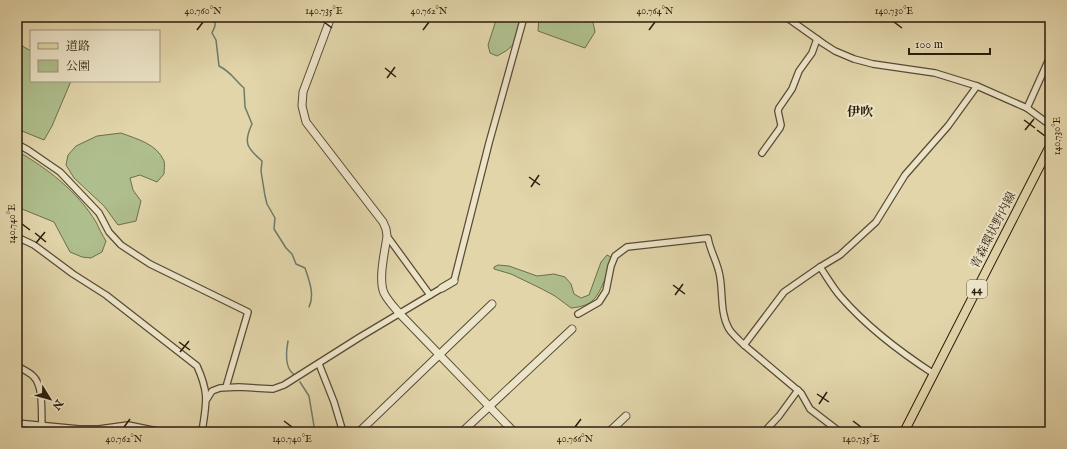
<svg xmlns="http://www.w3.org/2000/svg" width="1067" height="449" viewBox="0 0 1067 449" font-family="'IM FELL English','Noto Serif JP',serif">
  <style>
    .green { fill: #aebe8c; stroke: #6d6e4c }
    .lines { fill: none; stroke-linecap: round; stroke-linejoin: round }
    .stream { stroke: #6b7b68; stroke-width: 1.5 }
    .minor-casing { stroke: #5a4b34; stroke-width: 8 }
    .tertiary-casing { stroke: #5a4b34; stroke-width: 9 }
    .primary-casing { stroke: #2c1d0c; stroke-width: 10 }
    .minor { stroke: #ece4c8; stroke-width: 5.5 }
    .tertiary { stroke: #ece4c8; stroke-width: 7 }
    .primary { stroke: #e2d5aa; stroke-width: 8 }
    .ticks { fill: none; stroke: #2c1d0c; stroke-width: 1.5 }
    .labels { text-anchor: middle; stroke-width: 4; stroke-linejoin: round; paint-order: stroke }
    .shield { fill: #ece4c8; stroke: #665944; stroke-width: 1 }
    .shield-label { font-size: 11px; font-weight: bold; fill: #2c1d0c }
    .street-label { font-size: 12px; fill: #2c1d0c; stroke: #ece4c8 }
    .neighbourhood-label { font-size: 13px; font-weight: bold; fill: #2c1d0c; stroke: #ece4c8 }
    .neatline { fill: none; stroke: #2c1d0c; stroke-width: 1.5 }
    .ticks-label { font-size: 10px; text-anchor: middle; fill: #2c1d0c }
  </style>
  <rect width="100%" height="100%" fill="#e2d5aa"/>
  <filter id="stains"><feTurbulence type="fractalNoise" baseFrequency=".005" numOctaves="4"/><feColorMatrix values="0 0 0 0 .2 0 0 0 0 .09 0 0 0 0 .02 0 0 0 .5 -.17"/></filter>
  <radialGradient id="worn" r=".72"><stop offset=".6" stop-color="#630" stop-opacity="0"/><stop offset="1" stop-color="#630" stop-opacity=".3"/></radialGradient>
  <g class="green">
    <polygon points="497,17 520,17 514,44 506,51 497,56 490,53 488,45"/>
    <polygon points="539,17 592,17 595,32 585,48 538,31"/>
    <polygon points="17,43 31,51 31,81 71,81 52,126 44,140 17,129"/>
    <path d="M121 133C137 139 157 144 164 161 165 165 164 170 164 174L157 182 140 175 130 178 133 190 141 201 136 221 118 225 104 206 74 178 66 165 68 155 76 146 97 136Z"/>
    <path d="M17 151C47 168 78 192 96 222 99 228 102 235 106 241L102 252 91 258 82 257 70 252 54 222 17 207Z"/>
    <path d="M607 255 611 257C610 265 608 271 605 279 597 298 593 306 571 308L555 296 542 289 511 274 494 269V267L498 265 509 266 537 276 554 274 565 277 571 284 574 294 581 298 589 295 601 262Z"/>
  </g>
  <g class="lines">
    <g class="stream">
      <path d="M215 17V26L212 33 216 40 219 66C231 72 234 79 244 88L245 107 252 124C243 143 247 148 262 161L261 171 265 196 267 204 275 218 274 229 286 248 292 254 296 264 305 268C309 280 315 295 309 307"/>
      <path d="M288 341C286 352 284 369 295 375"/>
      <polyline points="300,382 309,396 315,432"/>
    </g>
    <defs>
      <g id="minor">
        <polyline points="786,17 824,44 835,51 854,59 873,64 935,73 977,86 1027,108 1050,125"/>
        <polyline points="1027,108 1050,57"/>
        <polyline points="17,144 28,150 60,172 99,213 109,232 121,245 150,264 248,312 226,387"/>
        <polyline points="762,153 780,128 781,125 778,111 779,108 792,89 799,71 812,53 817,39"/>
        <polyline points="387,236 430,295"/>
        <path d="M17 237 34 245 73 274 106 295 197 366C210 395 206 403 202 432"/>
        <path d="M820 267C827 277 833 288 841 297 868 328 900 352 934 374"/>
        <polyline points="454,281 489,143 524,17"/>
        <path d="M578 314 599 302 606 291 611 266 615 256 627 247 708 238C710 251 718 263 720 277 723 294 720 313 729 329 733 335 739 340 744 345L784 292 820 267 840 255 876 222 905 175 948 126 977 86"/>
        <polyline points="744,345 801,393 810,409 840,432"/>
        <polyline points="319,364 334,402 343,432"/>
        <path d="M17 366C22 369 29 372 33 376 44 386 41 413 42 426"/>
        <polyline points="207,399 212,391 220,388 239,387 273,389 284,385 360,337 442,288"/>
        <polyline points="17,423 79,429 99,429 128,425 162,432"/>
        <polyline points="764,432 779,416 798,390"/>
      </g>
      <g id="tertiary">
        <path d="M331 17 303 92 302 106 306 122 383 222 386 229 387 236C385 251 378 279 384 293 388 301 394 307 400 314L514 432"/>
        <polyline points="442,288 454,281"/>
        <polyline points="359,432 492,304"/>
        <polyline points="462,432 572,329"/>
        <polyline points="609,432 626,416"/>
      </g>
      <polyline id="primary" points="904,432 1050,146"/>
    </defs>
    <use href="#minor" class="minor-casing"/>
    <use href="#tertiary" class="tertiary-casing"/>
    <use href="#primary" class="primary-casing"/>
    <use href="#minor" class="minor"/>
    <use href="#tertiary" class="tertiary"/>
    <use href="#primary" class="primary"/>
  </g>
  <path class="ticks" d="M324 22 332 28M894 22 902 28M197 30 203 22M423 30 429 22M649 30 655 22M385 68 396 77M387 78 395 67M1024 120 1035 128M1025 130 1034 119M1037 130 1045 136M529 177 540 185M531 187 539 175M22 224 30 230M35 233 46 242M36 243 45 232M673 285 685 294M675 295 683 284M179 342 190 350M180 352 189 341M817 394 829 402M819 404 827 392M284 421 292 427M853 421 861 427M124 427 130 419M575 427 581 419"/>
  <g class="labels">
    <rect class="shield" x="967" y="280" width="20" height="18" rx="3"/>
    <g class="shield-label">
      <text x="977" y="293">44</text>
    </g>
    <g class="street-label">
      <text transform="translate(993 230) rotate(-63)" y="4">青森環状野内線</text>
    </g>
    <g class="neighbourhood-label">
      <text x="860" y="116">伊吹</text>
    </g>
  </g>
  <rect width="1067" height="449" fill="none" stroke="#e2d5aa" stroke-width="44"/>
  <rect x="30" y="30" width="130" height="52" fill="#ece4c8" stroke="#9f947d"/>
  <rect x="38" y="43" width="20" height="6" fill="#e2d5aa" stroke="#9f947d"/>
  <text x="66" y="50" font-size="12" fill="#2c1d0c">道路</text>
  <rect x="38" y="60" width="20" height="12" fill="#aebe8c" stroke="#9f947d"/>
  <text x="66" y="70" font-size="12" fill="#2c1d0c">公園</text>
  <g transform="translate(50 399) rotate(127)" stroke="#ece4c8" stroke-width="3" paint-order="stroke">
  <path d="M0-3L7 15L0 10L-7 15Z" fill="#2c1d0c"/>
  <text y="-6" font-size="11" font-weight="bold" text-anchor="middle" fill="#2c1d0c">N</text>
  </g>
  <path d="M909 48v6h81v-6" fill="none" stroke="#2c1d0c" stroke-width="2"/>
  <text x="915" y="48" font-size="12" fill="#2c1d0c" stroke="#ece4c8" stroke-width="3" paint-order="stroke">100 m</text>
  <rect x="22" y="22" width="1023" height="405" class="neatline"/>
  <g class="ticks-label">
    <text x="203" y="14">40.760°N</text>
    <text x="324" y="14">140.735°E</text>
    <text x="429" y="14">40.762°N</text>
    <text x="655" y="14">40.764°N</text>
    <text x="894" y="14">140.730°E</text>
    <text transform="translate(1056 136) rotate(-90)" y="4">140.730°E</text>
    <text transform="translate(11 224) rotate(-90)" y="4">140.740°E</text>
    <text x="124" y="442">40.762°N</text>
    <text x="292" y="442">140.740°E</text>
    <text x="575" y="442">40.766°N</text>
    <text x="861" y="442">140.735°E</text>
  </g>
  <rect width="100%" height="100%" filter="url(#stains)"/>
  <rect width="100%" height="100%" fill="url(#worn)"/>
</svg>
